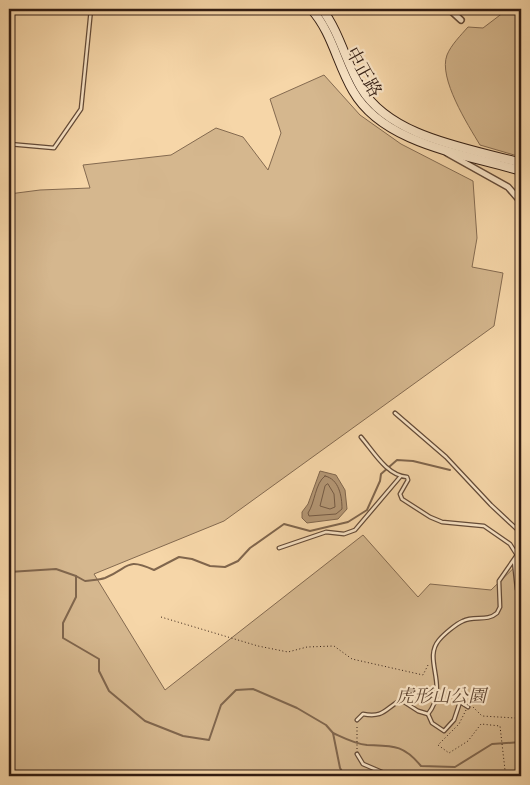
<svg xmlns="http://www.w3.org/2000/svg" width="530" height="785" viewBox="0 0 530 785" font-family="'IM FELL French Canon','Noto Serif TC',serif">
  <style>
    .green { fill: #d5b78e; stroke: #846a50 }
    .water { fill: #b49775; stroke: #80664d }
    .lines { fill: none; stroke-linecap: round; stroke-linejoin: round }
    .shore { stroke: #745a44; stroke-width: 1 }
    .stream { stroke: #80664d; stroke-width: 2 }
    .lane-casing { stroke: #644b38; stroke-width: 5 }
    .street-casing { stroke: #644b38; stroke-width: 8 }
    .secondary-casing { stroke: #331d12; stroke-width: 10 }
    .path { stroke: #331d12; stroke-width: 1; stroke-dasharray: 1 2.5; stroke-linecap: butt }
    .lane { stroke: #f9e4c6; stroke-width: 2.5 }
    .street { stroke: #f9e4c6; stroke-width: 5 }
    .secondary { stroke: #f9e4c6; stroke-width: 8 }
    .labels { text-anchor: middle; stroke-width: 4.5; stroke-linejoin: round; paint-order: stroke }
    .street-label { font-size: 18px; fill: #331d12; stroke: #f9e4c6 }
    .park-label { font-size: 18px; font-style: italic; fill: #644b37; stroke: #f9e4c6 }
  </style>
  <rect width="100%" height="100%" fill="#f6d6a8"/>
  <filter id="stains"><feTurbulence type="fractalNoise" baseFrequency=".004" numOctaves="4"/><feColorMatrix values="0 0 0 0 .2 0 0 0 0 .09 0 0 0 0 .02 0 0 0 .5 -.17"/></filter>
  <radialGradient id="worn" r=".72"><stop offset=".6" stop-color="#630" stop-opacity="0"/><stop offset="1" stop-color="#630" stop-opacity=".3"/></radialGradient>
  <g class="green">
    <path d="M508 9H521V157L480 145C468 125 438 78 447 55 451 45 461 35 468 27L483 28Z"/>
    <polygon points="324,75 360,115 401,144 473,181 477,238 472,267 503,273 494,326 224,521 94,574 165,690 363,535 418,597 430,584 491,590 521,561 521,776 9,776 9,194 40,190 90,188 83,165 171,155 216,128 243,137 268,170 281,133 270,99"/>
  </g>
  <polygon class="water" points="320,471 336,475 345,490 347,509 338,519 307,523 302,518 302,512 308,504"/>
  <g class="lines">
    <g class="shore">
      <path d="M325 476C339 479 342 496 342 509L336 514 309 516 308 513C315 503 315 483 325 476Z"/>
      <polygon points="328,484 334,494 335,507 330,509 320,506 325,486"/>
    </g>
    <g class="stream">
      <polyline points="9,572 56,569 76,576 76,597 63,623 63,638 99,659 99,671 109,691 145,721 183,736 209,740 221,705 236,690 253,689 297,708 326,725 333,733 340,768 345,776"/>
      <path d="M76 576 85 581C91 580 99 580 105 578 130 568 125 557 154 570L179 557 192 559 210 566 225 567 238 561 250 548 284 524 310 531 348 522 367 510 380 481 381 474 397 460 413 461 450 470"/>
      <path d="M333 733C344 738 355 744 367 745 392 746 403 744 421 766L455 767 492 744 521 742"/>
    </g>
    <defs>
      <g id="lane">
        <polyline points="9,144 54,148 81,109 91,9"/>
        <polyline points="395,413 446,457 491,505 521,533"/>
        <path d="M361 437C373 451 387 476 407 477L408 480 400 494 402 499 430 517 442 522 484 526 510 544 517 555H521"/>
        <polyline points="279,548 326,532 344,534 355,530 400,477"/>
        <polyline points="514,561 517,589 521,596"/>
        <polyline points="428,714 432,723 444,731 454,720 460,702 468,707"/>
        <path d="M357 720 363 714C385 718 385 708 401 700L418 711 428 714C450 686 422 660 439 640 444 634 456 624 463 621 474 615 487 622 497 613L500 607 499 581 517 555"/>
        <polyline points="357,754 363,764 391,776"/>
        <polyline points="503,776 506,774"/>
      </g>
      <g id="street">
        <polyline points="449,9 461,20"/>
        <polyline points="447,153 508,187 521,202"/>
      </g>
      <g id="secondary">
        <polyline points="136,9 143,9"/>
        <path d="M311 9C332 32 337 64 353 91 384 145 466 154 521 171"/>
        <path d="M322 9C340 33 346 63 361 88 391 138 469 148 521 163"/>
      </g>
    </defs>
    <use href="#lane" class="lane-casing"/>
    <use href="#street" class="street-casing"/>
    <use href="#secondary" class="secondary-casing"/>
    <g class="path">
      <polyline points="161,617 258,646 288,652 307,647 334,646 352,659 423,675 429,663"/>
      <polyline points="473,707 482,716 515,718"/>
      <polyline points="466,710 459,724 438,745 449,753 468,741 481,724 500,726 505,770"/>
      <polyline points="357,749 357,726"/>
    </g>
    <use href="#lane" class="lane"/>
    <use href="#street" class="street"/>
    <use href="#secondary" class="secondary"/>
  </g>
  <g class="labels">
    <g class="street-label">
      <text transform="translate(364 72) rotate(61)" y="6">中正路</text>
    </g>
    <g class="park-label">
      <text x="441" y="702">虎形山公園</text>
    </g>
  </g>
  <rect width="530" height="785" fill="none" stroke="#f6d6a8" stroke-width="30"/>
  <rect x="10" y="10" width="510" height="765" fill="none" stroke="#331d12" stroke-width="2.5"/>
  <rect x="15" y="15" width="500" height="755" fill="none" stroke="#331d12"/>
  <rect width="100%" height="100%" filter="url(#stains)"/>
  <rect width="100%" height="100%" fill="url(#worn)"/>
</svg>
